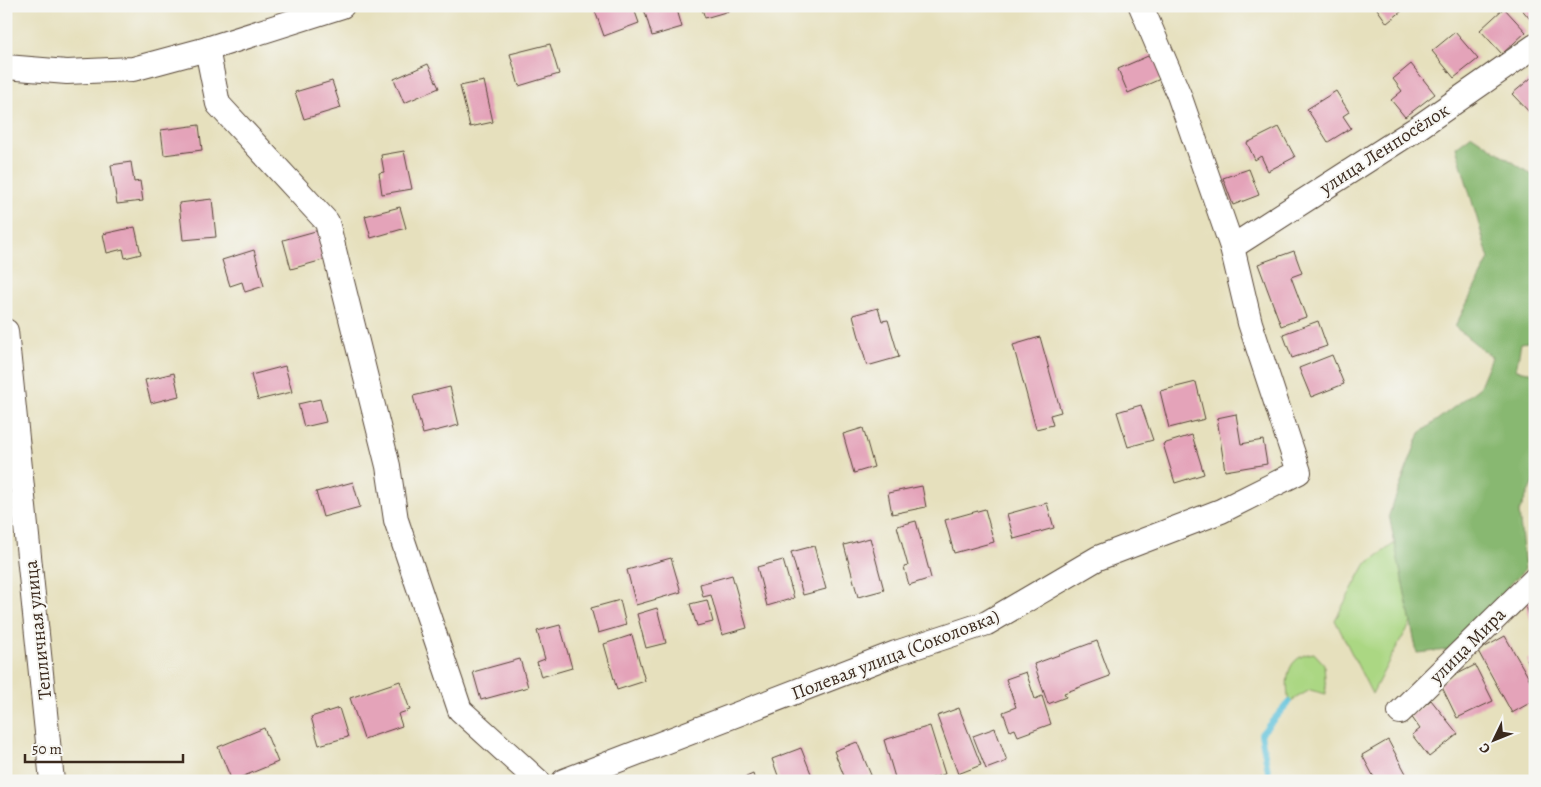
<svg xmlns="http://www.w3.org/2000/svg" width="1541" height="787" viewBox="0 0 1541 787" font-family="Alegreya,serif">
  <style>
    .green { fill: #abd783; stroke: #738050 }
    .forest { fill: #88b871; stroke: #627148 }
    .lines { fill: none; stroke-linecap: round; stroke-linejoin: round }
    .stream { stroke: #5ec2db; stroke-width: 6 }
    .building { fill: #e4a3b9 }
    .street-casing { stroke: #554536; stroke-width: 26 }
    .street { stroke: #fff; stroke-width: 24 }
    .labels { text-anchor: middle; stroke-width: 4; stroke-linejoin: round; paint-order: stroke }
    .street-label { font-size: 19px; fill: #3b2a1e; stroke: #f6f6f2 }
  </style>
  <rect width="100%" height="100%" fill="#f6f6f2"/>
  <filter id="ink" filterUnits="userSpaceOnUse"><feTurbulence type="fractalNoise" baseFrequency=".02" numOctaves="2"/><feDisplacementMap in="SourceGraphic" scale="10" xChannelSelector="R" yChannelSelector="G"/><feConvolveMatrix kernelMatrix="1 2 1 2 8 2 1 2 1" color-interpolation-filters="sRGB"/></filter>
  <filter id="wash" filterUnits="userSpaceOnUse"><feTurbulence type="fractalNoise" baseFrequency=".0096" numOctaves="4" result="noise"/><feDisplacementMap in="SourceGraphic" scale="20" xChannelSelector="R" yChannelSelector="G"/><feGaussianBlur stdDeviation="1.12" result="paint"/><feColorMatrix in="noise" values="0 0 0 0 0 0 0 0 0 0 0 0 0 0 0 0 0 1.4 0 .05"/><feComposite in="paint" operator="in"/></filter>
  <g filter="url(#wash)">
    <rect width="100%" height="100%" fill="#e6e0bd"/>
    <g class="green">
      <polygon points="1395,543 1411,623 1392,655 1372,694 1335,620 1365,565"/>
      <path d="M1314 653 1324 664 1326 694 1310 690 1289 702C1285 679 1286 656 1314 653Z"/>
    </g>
    <polygon class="forest" points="1472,135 1535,177 1535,341 1521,343 1516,370 1535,373 1535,478 1519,512 1525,569 1448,650 1417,653 1389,515 1420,433 1479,388 1492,357 1455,327 1489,259 1456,147"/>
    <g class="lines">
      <polyline class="stream" points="1270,781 1261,734 1289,702"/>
    </g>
    <g id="blocks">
      <g class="building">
        <polygon points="607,6 633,6 639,23 604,36 595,11"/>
        <polygon points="654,6 676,6 682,27 652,36 644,9"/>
        <polygon points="701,6 727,6 729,11 705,18"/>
        <polygon points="1375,6 1408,6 1387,23"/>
        <polygon points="1519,6 1535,6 1535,25"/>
        <polygon points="1504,8 1526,32 1502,54 1480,30"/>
        <polygon points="1455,32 1478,59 1454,78 1432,51"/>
        <polygon points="550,44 559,74 519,86 510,54"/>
        <polygon points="1155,53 1165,77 1128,93 1118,69"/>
        <polygon points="428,64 439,88 404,103 394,79"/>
        <polygon points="1411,64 1435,94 1405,117 1391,100 1402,91 1393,79"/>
        <polygon points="1531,78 1535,82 1535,118 1512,94"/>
        <polygon points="332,81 341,108 304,119 295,92"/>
        <polygon points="484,81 493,122 470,127 460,86"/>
        <polygon points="1336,91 1349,112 1343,116 1351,128 1328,142 1307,109"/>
        <polygon points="199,125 202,150 164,155 161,130"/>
        <polygon points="1279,127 1295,157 1268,171 1261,156 1255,160 1247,143"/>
        <polygon points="404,151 412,189 382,194 379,173 384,172 381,155"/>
        <polygon points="131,162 134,182 140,181 143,201 117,204 111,165"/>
        <polygon points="1249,169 1259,195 1233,205 1223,178"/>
        <polygon points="212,199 216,237 183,240 179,203"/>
        <polygon points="400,207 406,228 371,238 365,216"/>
        <polygon points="135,227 141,254 125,258 123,249 107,253 103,234"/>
        <polygon points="323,229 330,258 291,269 283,240"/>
        <polygon points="254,250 264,286 245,292 242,282 230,286 222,260"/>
        <polygon points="1294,251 1302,273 1291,277 1306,317 1281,326 1258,264"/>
        <polygon points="878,308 882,321 888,320 899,357 867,366 853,315"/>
        <polygon points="1318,321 1327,346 1292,358 1283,334"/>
        <polygon points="1040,337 1061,412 1050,415 1053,425 1036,429 1013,345"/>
        <polygon points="1332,355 1344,384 1311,397 1299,368"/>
        <polygon points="285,366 292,392 258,400 251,375"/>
        <polygon points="174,373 179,396 151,403 145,380"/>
        <polygon points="1196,382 1205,419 1169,428 1160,391"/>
        <polygon points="450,387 459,425 423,434 413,396"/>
        <polygon points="320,399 326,422 304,427 298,404"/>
        <polygon points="1141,405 1153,440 1128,447 1117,412"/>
        <polygon points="1236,414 1241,444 1263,440 1267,464 1225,471 1217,418"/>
        <polygon points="863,428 874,467 854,473 843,434"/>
        <polygon points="1192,435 1204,474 1175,483 1163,444"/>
        <polygon points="353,482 360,507 323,517 316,492"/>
        <polygon points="922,486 926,507 892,514 888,493"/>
        <polygon points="1047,503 1054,528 1014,539 1007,514"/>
        <polygon points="985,509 994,542 954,553 945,520"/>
        <polygon points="916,521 931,578 909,585 904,567 908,566 897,526"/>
        <polygon points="870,538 884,590 858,597 844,545"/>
        <polygon points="814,546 826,589 803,595 791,552"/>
        <polygon points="671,558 681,592 636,605 627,570"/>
        <polygon points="783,560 794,598 767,606 757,567"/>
        <polygon points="732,575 747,628 722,635 711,595 703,597 700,584"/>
        <polygon points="1535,599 1535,630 1534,630 1525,602"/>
        <polygon points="620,600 626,625 598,633 591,608"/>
        <polygon points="707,600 713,622 697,626 690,604"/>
        <polygon points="657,608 666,643 646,648 637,614"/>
        <polygon points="560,625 572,668 541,677 537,662 545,659 537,631"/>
        <polygon points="632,635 645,681 617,690 604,644"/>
        <polygon points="1505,636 1535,689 1535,700 1512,713 1478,651"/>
        <polygon points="1097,641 1110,676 1064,693 1066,697 1048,704 1034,664"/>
        <polygon points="1535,657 1535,679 1527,660"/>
        <polygon points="520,659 528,687 481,700 473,672"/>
        <polygon points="1475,665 1493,701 1457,718 1440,683"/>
        <polygon points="1026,672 1035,699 1042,696 1051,724 1018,736 1015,729 1010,731 1003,712 1016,707 1006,679"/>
        <polygon points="400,681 410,710 398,714 402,726 364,739 350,698"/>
        <polygon points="1431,700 1458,734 1429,757 1412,735 1420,729 1411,716"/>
        <polygon points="339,708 348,737 319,745 311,717"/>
        <polygon points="959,708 981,765 958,774 937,716"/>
        <polygon points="930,726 945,774 922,781 896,781 884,740"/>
        <polygon points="264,728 278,762 232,781 218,747"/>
        <polygon points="995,728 1007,761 986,769 973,736"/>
        <polygon points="1388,740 1409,779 1405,781 1376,781 1362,755"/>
        <polygon points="857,742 871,775 856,781 846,781 834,751"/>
        <polygon points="801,748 814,781 780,781 772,759"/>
        <polygon points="753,774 755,781 737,781"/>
      </g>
    </g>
  </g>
  <g filter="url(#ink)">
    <use href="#blocks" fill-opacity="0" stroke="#554536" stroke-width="1"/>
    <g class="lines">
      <defs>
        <g id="street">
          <polyline points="207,49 218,104 327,222 388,466 396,520 460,710 538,781"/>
          <polyline points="6,67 67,72 133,69 207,49 342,6"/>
          <polyline points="1232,247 1416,129 1535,46"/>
          <polyline points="6,331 52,781"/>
          <polyline points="1400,712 1535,579"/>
          <polyline points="564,781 896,653 987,623 1098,558 1221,511 1299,472 1250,323 1232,247 1179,95 1141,6"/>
        </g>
      </defs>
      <use href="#street" class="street-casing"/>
      <use href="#street" class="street"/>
    </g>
  </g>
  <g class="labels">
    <g class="street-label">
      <text transform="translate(1384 148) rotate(-33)" y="7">улица Ленпосёлок</text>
      <text transform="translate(37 630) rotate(-96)" y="7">Тепличная улица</text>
      <text transform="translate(1467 645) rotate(-45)" y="7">улица Мира</text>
      <text transform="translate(895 654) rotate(-21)" y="7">Полевая улица (Соколовка)</text>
    </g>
  </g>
  <rect width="1541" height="787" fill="none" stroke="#f6f6f2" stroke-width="25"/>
  <g transform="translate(1494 740) rotate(227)" stroke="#f6f6f2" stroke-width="4" paint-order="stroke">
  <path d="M0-4L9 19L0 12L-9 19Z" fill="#3b2a1e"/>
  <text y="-8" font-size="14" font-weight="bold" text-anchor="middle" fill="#3b2a1e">С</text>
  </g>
  <path d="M25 754v8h158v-8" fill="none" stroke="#3b2a1e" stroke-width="2.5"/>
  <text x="32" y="754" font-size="15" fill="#3b2a1e" stroke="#f6f6f2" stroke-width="4" paint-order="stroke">50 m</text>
</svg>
